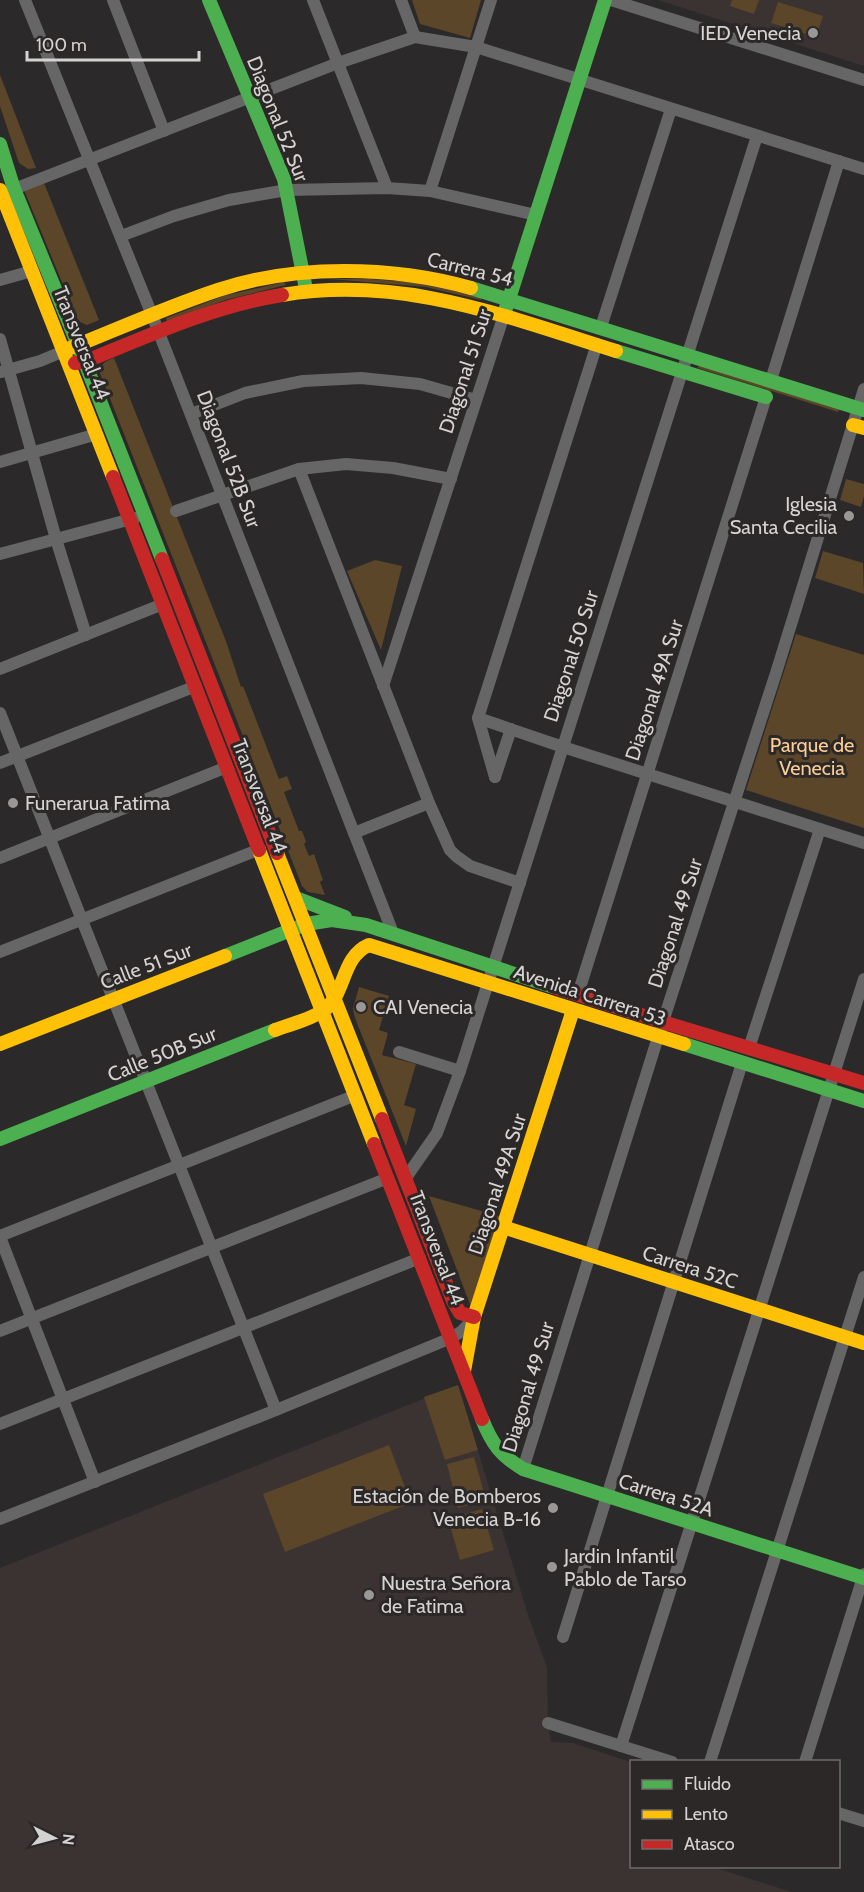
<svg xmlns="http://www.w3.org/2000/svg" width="864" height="1892" viewBox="0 0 864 1892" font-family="Cabin,sans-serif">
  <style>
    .built { fill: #3b3232 }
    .green { fill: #5b4629 }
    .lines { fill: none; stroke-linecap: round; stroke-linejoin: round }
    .street { stroke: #666; stroke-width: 12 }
    .fast { stroke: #4caf50; stroke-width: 14 }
    .slow { stroke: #ffc107; stroke-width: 14 }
    .jam { stroke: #c62828; stroke-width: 14 }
    .poi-dot { fill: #9a9797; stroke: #2c2828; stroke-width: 2 }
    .labels { text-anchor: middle; stroke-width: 6; stroke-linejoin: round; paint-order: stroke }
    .poi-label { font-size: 20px; fill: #d5d2d2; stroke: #2c2828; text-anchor: start }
    .street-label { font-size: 20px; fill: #d5d2d2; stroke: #2c2828 }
    .park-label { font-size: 20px; fill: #fbcd94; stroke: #2c2828 }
  </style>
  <rect width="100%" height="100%" fill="#2b2929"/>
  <g class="built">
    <polygon points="658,0 864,0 864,66"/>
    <polygon points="458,1385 529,1618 547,1667 548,1723 551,1742 573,1743 631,1762 632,1866 713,1867 792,1892 0,1892 0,1568"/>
  </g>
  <g class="green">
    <polygon points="412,0 481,0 470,38 420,24"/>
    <polygon points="732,0 759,0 754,14 730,6"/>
    <polygon points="778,2 823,16 816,37 771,23"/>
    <polygon points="0,75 36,168 28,169 19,163 0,106"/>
    <polygon points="44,183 99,320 87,325 78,321 24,190"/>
    <polygon points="330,279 369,279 426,283 482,297 481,300 426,287"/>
    <polygon points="284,282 286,285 225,300 167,322 166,318 223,296"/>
    <path d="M114 358 227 644 241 687 243 686 279 779 287 776 292 789 284 792 299 831H302L306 842 304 844 309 856 314 854 323 880 320 882 325 895 308 892 302 886 100 373C100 363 106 361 114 358Z"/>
    <polygon points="699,364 839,409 838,412 698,368"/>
    <polygon points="846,479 864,484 864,496 861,507 840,500"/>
    <polygon points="823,551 863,563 864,594 815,578"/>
    <polygon points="375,560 402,566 381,650 347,571"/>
    <polygon points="796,634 864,655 864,828 746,790"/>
    <polygon points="359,987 389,996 379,1030 388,1033 382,1055 416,1064 404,1105 416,1109 406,1146 355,1018 353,1009"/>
    <polygon points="429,1196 499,1216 471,1307"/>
    <polygon points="458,1385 478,1450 445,1460 424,1397"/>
    <polygon points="389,1445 411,1503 285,1552 263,1494"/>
    <polygon points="474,1457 486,1500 458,1508 447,1464"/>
    <polygon points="482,1509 494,1550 460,1560 448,1519"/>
  </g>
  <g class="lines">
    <g class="street">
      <polyline points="25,0 152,315 393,933"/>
      <polyline points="113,0 164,131"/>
      <polyline points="313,0 387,188"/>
      <polyline points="401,0 415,37"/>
      <polyline points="611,0 864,80"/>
      <polyline points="14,189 338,63 415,37 476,47 864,169"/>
      <polyline points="430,191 491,0"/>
      <polyline points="121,236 174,216 229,200 287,190 387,188 430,191 536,215"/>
      <polyline points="0,280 32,271"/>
      <polyline points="601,327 671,109"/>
      <polyline points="0,339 56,539 86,635"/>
      <polyline points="1,372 40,361 64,351"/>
      <polyline points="771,380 839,161"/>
      <polyline points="191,414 245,393 303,381 361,378 420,384 476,400"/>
      <polyline points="0,462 97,434"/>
      <polyline points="299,469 429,803 450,850 456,856 470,866 520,883"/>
      <polyline points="176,511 299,469 346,464 393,468 451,479"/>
      <polyline points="0,554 135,518"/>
      <polyline points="0,669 163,604"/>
      <polyline points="383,686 504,315"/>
      <polyline points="0,713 276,1410"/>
      <polyline points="478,718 563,747 864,843"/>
      <polyline points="0,763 196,686"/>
      <polyline points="495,777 478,718 597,344"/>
      <polyline points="495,777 511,729"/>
      <polyline points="354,833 429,803"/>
      <polyline points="0,858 227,767"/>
      <polyline points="0,952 260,849"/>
      <polyline points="578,994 766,397"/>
      <polyline points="749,1048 820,829"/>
      <polyline points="399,1052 460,1071"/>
      <polyline points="405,1179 437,1133 460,1071 757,136"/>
      <polyline points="0,1236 356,1095"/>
      <polyline points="0,1237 95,1482"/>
      <polyline points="0,1331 388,1178"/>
      <polyline points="0,1424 420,1258"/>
      <polyline points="523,1469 658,1037 776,673 864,389"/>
      <polyline points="0,1519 276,1410 451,1338 462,1331 474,1318"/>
      <polyline points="563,1637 742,1063"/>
      <polyline points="548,1723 672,1762"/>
      <polyline points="621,1746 864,979"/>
      <polyline points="710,1762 864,1277"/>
      <polyline points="805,1762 864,1574"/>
      <polyline points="838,1813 864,1821"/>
    </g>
    <g class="fast">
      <polyline points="209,0 284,179 305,284"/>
      <polyline points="0,144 14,189 78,345 162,559"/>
      <polyline points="471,288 864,410"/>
      <polyline points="506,308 605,0"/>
      <polyline points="616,351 766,397"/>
      <polyline points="296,898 345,917"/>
      <polyline points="225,956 306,924 332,920 366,925 554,987"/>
      <polyline points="684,1044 864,1101"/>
      <polyline points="0,1139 275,1030"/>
      <path d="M482 1419C492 1444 500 1455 523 1469L864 1578"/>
    </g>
    <g class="slow">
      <polyline points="0,190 113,477"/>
      <path d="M282 295C402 275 504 316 616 351"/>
      <path d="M68 349C118 329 167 307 218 290 296 264 393 266 471 288"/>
      <polyline points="853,425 864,428"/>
      <polyline points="259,850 374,1144"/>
      <polyline points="277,853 382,1119"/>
      <path d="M275 1030C288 1025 312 1019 324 1010 346 994 341 957 369 945L684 1044"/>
      <polyline points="0,1044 225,956"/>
      <polyline points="503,1227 864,1343"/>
      <polyline points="464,1371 474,1317 573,1010"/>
    </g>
    <g class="jam">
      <path d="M75 363 84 362C148 336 213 306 282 295"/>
      <polyline points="113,477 259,850"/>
      <polyline points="162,559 277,853"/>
      <polyline points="554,987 663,1022 864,1083"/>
      <polyline points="382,1119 453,1301 460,1313 474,1317"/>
      <polyline points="374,1144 482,1419"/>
    </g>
  </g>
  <g class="poi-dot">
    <circle cx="813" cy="33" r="6"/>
    <circle cx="849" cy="516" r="6"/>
    <circle cx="13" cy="803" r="6"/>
    <circle cx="361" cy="1007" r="6"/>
    <circle cx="553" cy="1508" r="6"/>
    <circle cx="552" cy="1567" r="6"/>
    <circle cx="369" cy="1595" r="6"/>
  </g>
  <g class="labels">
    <g class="poi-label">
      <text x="801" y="40" text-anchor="end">IED Venecia</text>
      <text x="837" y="511" text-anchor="end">Iglesia<tspan x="837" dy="23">Santa Cecilia</tspan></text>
      <text x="25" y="810">Funerarua Fatima</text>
      <text x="373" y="1014">CAI Venecia</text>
      <text x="541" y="1503" text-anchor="end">Estación de Bomberos<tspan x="541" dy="23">Venecia B-16</tspan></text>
      <text x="564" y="1563">Jardin Infantil<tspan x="564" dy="23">Pablo de Tarso</tspan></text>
      <text x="381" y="1590">Nuestra Señora<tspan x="381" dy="23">de Fatima</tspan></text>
    </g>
    <g class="street-label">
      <text transform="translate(278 119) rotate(68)" y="7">Diagonal 52 Sur</text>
      <text transform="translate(470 269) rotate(14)" y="7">Carrera 54</text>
      <text transform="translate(82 343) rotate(68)" y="7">Transversal 44</text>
      <text transform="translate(465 371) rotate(-72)" y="7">Diagonal 51 Sur</text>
      <text transform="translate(229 459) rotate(69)" y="7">Diagonal 52B Sur</text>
      <text transform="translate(571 656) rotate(-72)" y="7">Diagonal 50 Sur</text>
      <text transform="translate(654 690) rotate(-72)" y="7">Diagonal 49A Sur</text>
      <text transform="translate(260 796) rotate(69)" y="7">Transversal 44</text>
      <text transform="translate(675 923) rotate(-72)" y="7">Diagonal 49 Sur</text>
      <text transform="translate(146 966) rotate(-21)" y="7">Calle 51 Sur</text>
      <text transform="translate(590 995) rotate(18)" y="7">Avenida Carrera 53</text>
      <text transform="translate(162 1054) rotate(-22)" y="7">Calle 50B Sur</text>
      <text transform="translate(497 1184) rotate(-72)" y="7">Diagonal 49A Sur</text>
      <text transform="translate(437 1248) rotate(69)" y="7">Transversal 44</text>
      <text transform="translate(690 1267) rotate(18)" y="7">Carrera 52C</text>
      <text transform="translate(528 1387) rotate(-73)" y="7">Diagonal 49 Sur</text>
      <text transform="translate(666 1495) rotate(18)" y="7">Carrera 52A</text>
    </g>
    <g class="park-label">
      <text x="812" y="752">Parque de<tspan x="812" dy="23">Venecia</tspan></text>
    </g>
  </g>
  <rect x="630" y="1760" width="210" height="108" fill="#2c2828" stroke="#706c6c" stroke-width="1.5"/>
  <rect x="642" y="1780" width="30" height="9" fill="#4caf50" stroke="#706c6c" stroke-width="1.5"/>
  <text x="684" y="1790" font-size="18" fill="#d5d2d2">Fluido</text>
  <rect x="642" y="1810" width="30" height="9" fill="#ffc107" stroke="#706c6c" stroke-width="1.5"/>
  <text x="684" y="1820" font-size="18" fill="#d5d2d2">Lento</text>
  <rect x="642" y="1840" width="30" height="9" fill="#c62828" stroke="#706c6c" stroke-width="1.5"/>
  <text x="684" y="1850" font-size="18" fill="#d5d2d2">Atasco</text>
  <g transform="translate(54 1838) rotate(96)" stroke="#2c2828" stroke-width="4.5" paint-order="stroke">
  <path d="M0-4.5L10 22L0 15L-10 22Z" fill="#d5d2d2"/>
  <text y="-9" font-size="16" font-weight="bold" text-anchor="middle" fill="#d5d2d2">N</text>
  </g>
  <path d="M27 51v9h172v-9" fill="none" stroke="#d5d2d2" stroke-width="3"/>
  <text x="36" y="51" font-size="18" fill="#d5d2d2" stroke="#2c2828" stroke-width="4.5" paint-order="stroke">100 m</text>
</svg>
